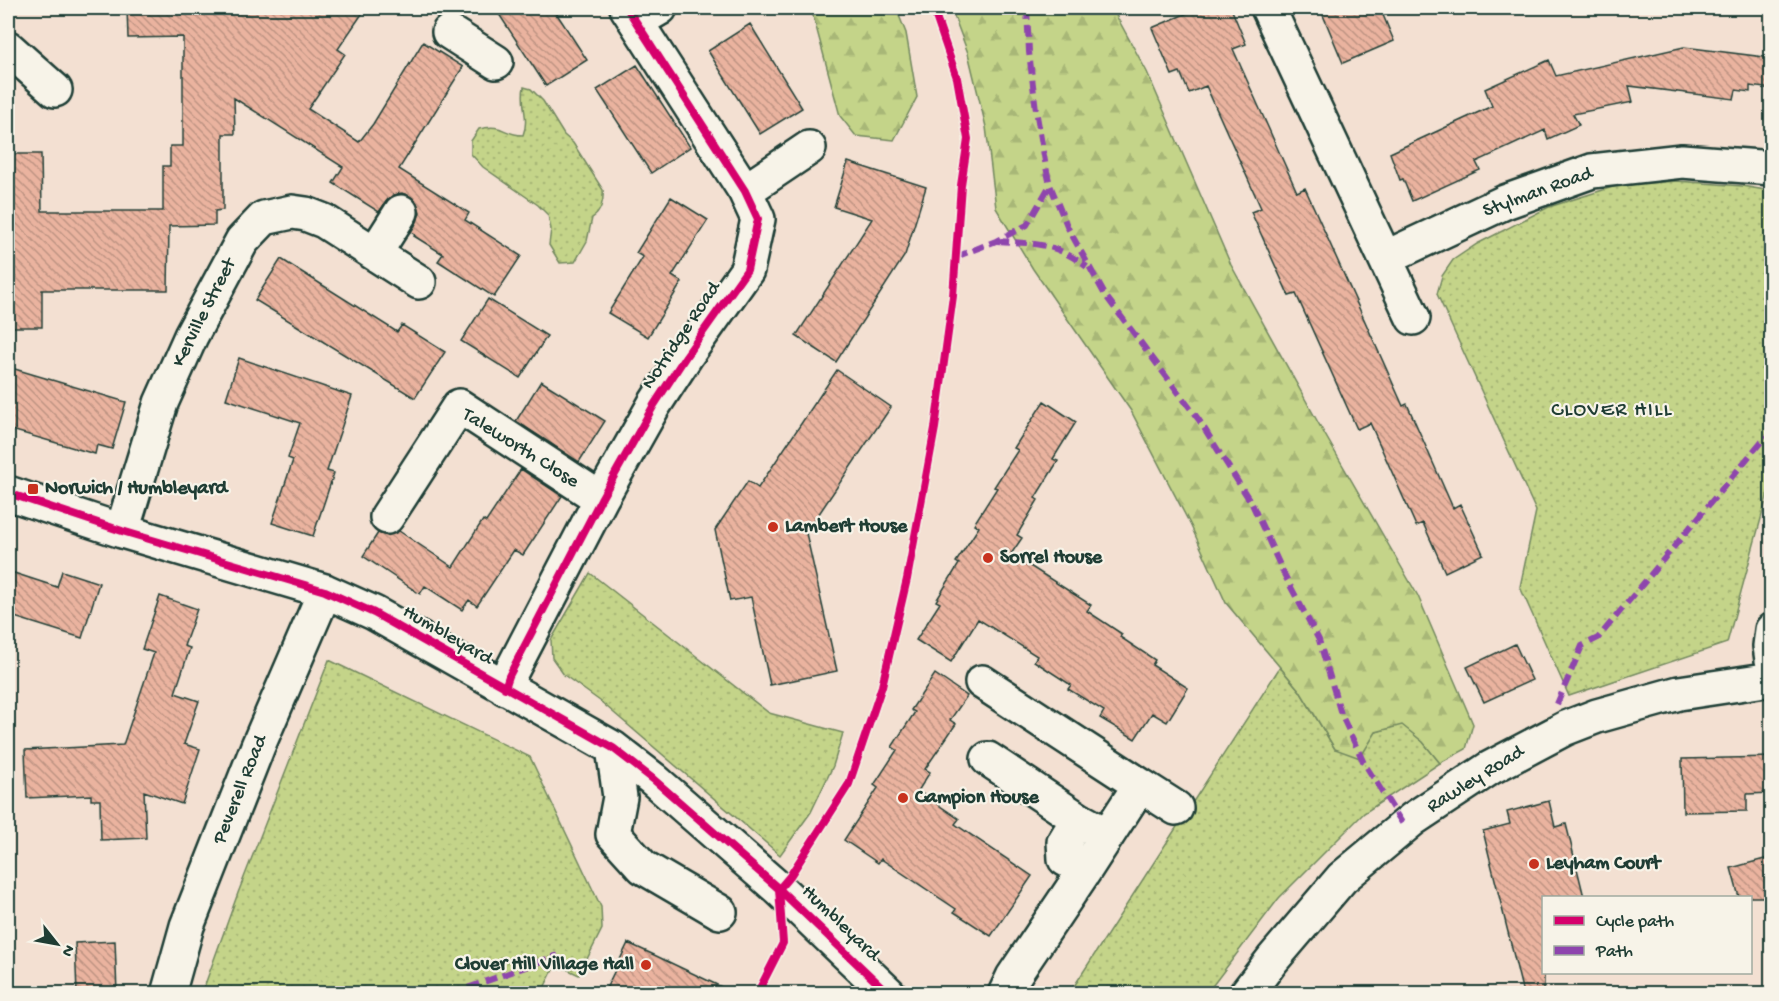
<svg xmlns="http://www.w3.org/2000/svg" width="1779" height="1001" font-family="'Gochi Hand',sans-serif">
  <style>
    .grass { fill: url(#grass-dots); stroke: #72885e; stroke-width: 1.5 }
    .forest { fill: url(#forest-firs); stroke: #72885e; stroke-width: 1.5 }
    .building { fill: url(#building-back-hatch); stroke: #1f3d34; stroke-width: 1.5 }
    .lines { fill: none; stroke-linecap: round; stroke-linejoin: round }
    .minor-casing { stroke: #1f3d34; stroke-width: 38 }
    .minor { stroke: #f7f3e8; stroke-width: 33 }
    .quiet { stroke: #8e44ad; stroke-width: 6; stroke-dasharray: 12 6; stroke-linecap: butt }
    .cycleway-casing { stroke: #f7f3e8; stroke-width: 11 }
    .cycleway { stroke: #d6006c; stroke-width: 8 }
    .poi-dot { fill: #c8321e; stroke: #f7f3e8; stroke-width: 2 }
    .labels { text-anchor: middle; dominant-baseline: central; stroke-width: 4.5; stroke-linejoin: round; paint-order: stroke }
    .street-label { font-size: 20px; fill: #1f3d34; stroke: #f7f3e8 }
    .poi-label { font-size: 20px; font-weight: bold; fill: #1f3d34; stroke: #f7f3e8; text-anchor: start }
    .neighbourhood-label { font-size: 21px; letter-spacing: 1.5px; fill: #1f3d34; stroke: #f7f3e8 }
  </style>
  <defs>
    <pattern id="grass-dots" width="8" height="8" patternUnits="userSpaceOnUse" patternTransform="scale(1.5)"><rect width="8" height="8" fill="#c4d489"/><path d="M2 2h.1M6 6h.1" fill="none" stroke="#a8b777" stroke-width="1.8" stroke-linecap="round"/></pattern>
    <pattern id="forest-firs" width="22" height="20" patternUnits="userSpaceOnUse" patternTransform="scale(1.5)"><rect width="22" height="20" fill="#c4d489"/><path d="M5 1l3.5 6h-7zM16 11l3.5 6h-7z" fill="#a8b777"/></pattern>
    <pattern id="building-back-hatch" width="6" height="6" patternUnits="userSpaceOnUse" patternTransform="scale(1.5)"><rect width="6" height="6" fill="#eab39f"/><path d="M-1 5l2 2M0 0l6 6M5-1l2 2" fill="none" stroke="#bd9382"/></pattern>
  </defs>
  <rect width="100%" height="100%" fill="#f3e0d2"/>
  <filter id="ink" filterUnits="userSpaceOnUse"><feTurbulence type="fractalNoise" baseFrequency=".0167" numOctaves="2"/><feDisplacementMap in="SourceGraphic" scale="12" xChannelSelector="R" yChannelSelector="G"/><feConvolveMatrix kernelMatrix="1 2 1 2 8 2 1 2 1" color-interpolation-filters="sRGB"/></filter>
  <g filter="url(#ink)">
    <!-- grass -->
    <path class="grass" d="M 524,87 L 531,89 L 543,101 L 564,135 L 573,143 L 603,190 C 604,200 601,213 592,218 L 587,241 L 575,262 L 560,263 L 549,245 L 551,229 L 548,215 L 538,205 L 483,167 L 471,154 L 471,141 L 479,129 C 504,123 503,135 523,135 C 530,118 520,105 524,87 Z
      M 1677,181 L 1742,186 L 1771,191 L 1771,482 L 1727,643 L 1569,696 L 1520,587 L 1536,511 L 1437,294 L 1442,276 L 1453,260 L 1477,244 L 1549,207 L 1619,185 Z
      M 590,573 L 769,713 L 843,733 L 833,766 L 811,812 L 780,855 L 600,701 L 564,675 L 552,658 L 551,640 Z
      M 329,660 L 530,757 L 601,907 L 602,929 L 579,975 L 556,964 L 541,994 L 202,993 L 238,893 Z
      M 1280,667 L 1300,691 L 1335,749 L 1376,732 L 1402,724 L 1423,742 L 1440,763 L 1364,813 L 1279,898 L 1207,993 L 1069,994 Z"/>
    <!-- forest -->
    <path class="forest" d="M 811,8 L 896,8 L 906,33 L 917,97 L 894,140 L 856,136 L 840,116 Z
      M 951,8 L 1112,8 L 1147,72 L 1231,265 L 1320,426 L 1418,596 L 1473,724 L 1466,749 L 1440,763 L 1423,742 L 1402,725 L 1376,732 L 1360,758 L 1335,749 L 1300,691 L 1226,603 L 1191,526 L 1131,411 L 1033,269 L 996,208 L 986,127 L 968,53 Z"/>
    <!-- building -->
    <path class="building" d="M 127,8 L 366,8 L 338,49 L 345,54 L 308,109 L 359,142 L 373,124 L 423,42 L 463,67 L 399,169 L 469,213 L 465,220 L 521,256 L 494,297 L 438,261 L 443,254 L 414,236 L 415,235 L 411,232 L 417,222 L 420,212 L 417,203 L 411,197 L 402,193 L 393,195 L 386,202 L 379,212 L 333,183 L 343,167 L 234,98 L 235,134 L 223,134 L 223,210 L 215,211 L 215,225 L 169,226 L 168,290 L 42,290 L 42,327 L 8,327 L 8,154 L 41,154 L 42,211 L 163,211 L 163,166 L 170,166 L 170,146 L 183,146 L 183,37 L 128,38 Z
      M 495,8 L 553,8 L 587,60 L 546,86 Z
      M 1199,8 L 1231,8 L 1246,44 L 1233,49 L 1297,192 L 1305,188 L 1403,406 L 1407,404 L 1453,508 L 1460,504 L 1483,554 L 1445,572 L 1423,523 L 1416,526 L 1370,423 L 1357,429 L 1296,294 L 1289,296 L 1251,212 L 1261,208 L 1206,86 L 1189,93 L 1180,72 L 1172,75 L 1152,28 Z
      M 1320,8 L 1380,8 L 1394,41 L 1343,63 Z
      M 750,24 L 802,108 L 760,134 L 708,51 Z
      M 1684,47 L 1772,58 L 1772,89 L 1750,86 L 1750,92 L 1736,90 L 1734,99 L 1629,86 L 1633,102 L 1573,114 L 1579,125 L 1548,139 L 1545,130 L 1476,162 L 1480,170 L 1412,201 L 1403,179 L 1400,180 L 1390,153 L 1492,106 L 1485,89 L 1549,60 L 1556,76 Z
      M 637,65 L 690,147 L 651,173 L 597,90 Z
      M 848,162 L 926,187 L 905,255 L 836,362 L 796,336 L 872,219 L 834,207 Z
      M 671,197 L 708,220 L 672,276 L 682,282 L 648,337 L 608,313 L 643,257 L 636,253 Z
      M 281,259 L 397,332 L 402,325 L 445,352 L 415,398 L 255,300 Z
      M 488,299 L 547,336 L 520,378 L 461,341 Z
      M 239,358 L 352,396 L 327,471 L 334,473 L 313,536 L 272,523 L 293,460 L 288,458 L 300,423 L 226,399 Z
      M 8,367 L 126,402 L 112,449 L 97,445 L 95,454 L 8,429 Z
      M 837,370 L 891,407 L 806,533 L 837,671 L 770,685 L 751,597 L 730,601 L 715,530 L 748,481 L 758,488 Z
      M 541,381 L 605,421 L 579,462 L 516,421 Z
      M 1044,401 L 1076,422 L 1053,459 L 1058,461 L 1035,498 L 1038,500 L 1017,535 L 1022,538 L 1011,554 L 1091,605 L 1087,611 L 1122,634 L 1120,637 L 1155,660 L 1152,665 L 1188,688 L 1167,722 L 1152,713 L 1135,739 L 1100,718 L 1104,711 L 1068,689 L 1071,685 L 1034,661 L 1037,656 L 978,619 L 951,662 L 916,640 L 940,603 L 936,601 L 959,564 L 956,562 L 979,527 L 974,524 L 997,488 L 994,487 L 1018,450 L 1014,448 Z
      M 521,469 L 562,496 L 523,555 L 514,550 L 477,606 L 469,600 L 462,610 L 425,586 L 420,594 L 363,556 L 378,533 L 387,536 L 399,531 L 453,567 L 483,520 L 486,522 Z
      M 8,571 L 57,587 L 62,571 L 99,583 L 82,638 L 8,615 Z
      M 160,596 L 197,609 L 184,646 L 190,648 L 175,693 L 199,701 L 184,744 L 200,749 L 182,804 L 144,791 L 146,838 L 101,840 L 100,800 L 91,800 L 91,795 L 27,798 L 25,750 L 123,745 L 154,653 L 142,649 Z
      M 1515,644 L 1532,680 L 1484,702 L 1467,667 Z
      M 935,674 L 967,696 L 950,720 L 956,724 L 925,769 L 930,772 L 918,791 L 959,819 L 955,824 L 1032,876 L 991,936 L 954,912 L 956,909 L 881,859 L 878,863 L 844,840 L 878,788 L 874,785 L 897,750 L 892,747 L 915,712 L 911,710 Z
      M 1772,757 L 1772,793 L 1747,794 L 1747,811 L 1683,812 L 1682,759 Z
      M 1549,801 L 1555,827 L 1566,824 L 1584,897 L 1544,897 L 1544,993 L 1523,993 L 1483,831 L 1510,824 L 1507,812 Z
      M 1772,857 L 1772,897 L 1739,897 L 1731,868 Z
      M 115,941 L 117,993 L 77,993 L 75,943 Z
      M 628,943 L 652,954 L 734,993 L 604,993 Z"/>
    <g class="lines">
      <!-- minor casing -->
      <g class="minor-casing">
        <path id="minor" d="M 1268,8 L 1385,258 L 1505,202 L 1592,171 L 1682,161 L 1772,168
          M 636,22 L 660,8
          M 449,32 L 496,62
          M 8,48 L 55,90
          M 745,191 L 809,148
          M 375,253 L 401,212
          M 1385,258 L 1413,318
          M 8,493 L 122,531 L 325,591 L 374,613 L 613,748 L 653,779 L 779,889 L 889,994
          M 387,517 L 459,406 L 601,499
          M 122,531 L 161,403 L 191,336 L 242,241 L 264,218 L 292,212 L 306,214 L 324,221 L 419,282
          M 1772,630 L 1770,646 L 1772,660
          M 982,682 L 1140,785 L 1085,870 L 1013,977 L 1005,994
          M 505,688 L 509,676 L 601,499 L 654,405 L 686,356 L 747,270 L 758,219 L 745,191 L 627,8
          M 613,748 L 620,797 L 613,834 L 643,867 L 720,912
          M 988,759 L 1078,819
          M 1140,785 L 1176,808
          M 1085,870 L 1065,859 L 1064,842 L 1078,819 L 1096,829
          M 168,994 L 187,926 L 258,746 L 325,591
          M 1246,994 L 1273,959 L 1342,878 L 1413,819 L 1490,768 L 1566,728 L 1597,716 L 1679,693 L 1772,679"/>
      </g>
      <!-- minor -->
      <use href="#minor" class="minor"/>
      <!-- quiet -->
      <path class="quiet" d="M 1027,8 L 1029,52 L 1036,110 L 1046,167 L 1050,185 L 1068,228 L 1105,295 L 1199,420 L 1252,504 L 1284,574 L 1319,640 L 1341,714 L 1364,763 L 1404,826
        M 997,241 C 1037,244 1054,242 1087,267
        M 956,257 L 996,241 L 1027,225 L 1050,185
        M 1557,704 L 1582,646 L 1598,638 L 1761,442 L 1772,434
        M 451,994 L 558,955"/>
      <!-- cycleway casing -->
      <g class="cycleway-casing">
        <path id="cycleway" d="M 8,493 L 122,531 L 325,591 L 374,613 L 613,748 L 653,779 L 779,889 L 889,994
          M 505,688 L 509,676 L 601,499 L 654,405 L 686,356 L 747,270 L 758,219 L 745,191 L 627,8
          M 757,994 L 783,943 L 779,889 L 790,876 L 849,784 L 882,686 L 907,579 L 935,428 L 953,296 L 961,185 L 968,139 L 957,78 L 933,8"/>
      </g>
      <!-- cycleway -->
      <use href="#cycleway" class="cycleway"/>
    </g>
  </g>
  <!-- markers -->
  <g class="poi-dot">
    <rect x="27" y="483" width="12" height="12" rx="3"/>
    <circle cx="773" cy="527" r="6"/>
    <circle cx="988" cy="558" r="6"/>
    <circle cx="903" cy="798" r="6"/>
    <circle cx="1534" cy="864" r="6"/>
    <circle cx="646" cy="965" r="6"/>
  </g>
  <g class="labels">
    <!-- street labels -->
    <g class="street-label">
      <text transform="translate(1538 193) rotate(-20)">Stylman Road</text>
      <text transform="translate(205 313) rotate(-63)">Kerville Street</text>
      <text transform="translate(682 336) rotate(-56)">Notridge Road</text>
      <text transform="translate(520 449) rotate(32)">Taleworth Close</text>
      <text transform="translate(447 636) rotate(30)">Humbleyard</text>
      <text transform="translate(1476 780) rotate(-32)">Rawley Road</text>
      <text transform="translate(241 790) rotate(-68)">Peverell Road</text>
      <text transform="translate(840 924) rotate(44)">Humbleyard</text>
    </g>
    <!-- poi labels -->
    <g class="poi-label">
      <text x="45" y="489">Norwich / Humbleyard</text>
      <text x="785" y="527">Lambert House</text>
      <text x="1000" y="558">Sorrel House</text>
      <text x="915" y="798">Campion House</text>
      <text x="1546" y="864">Leyham Court</text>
      <text x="634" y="965" text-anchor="end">Clover Hill Village Hall</text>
    </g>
    <!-- neighbourhood labels -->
    <g class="neighbourhood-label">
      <text x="1612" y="411">CLOVER HILL</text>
    </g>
  </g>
  <!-- margin -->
  <rect width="1779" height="1001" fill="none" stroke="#f7f3e8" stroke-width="30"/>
  <rect x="15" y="15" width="1749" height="971" fill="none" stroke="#1f3d34" stroke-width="2" filter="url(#ink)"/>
  <!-- legend -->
  <rect x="1542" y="896" width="210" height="78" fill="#f7f3e8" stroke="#a1aaa0" stroke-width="1.5"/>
  <rect x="1554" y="916" width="30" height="9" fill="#d6006c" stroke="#a1aaa0" stroke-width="1.5"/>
  <text x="1596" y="926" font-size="18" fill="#1f3d34">Cycle path</text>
  <rect x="1554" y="946" width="30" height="9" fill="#8e44ad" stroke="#a1aaa0" stroke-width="1.5"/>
  <text x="1596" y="956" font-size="18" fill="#1f3d34">Path</text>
  <!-- north arrow -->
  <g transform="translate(57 944) rotate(121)" stroke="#f7f3e8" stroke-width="4.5" paint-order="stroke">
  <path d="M0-4.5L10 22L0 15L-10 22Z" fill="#1f3d34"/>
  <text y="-9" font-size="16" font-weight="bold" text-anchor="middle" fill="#1f3d34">N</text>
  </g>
</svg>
